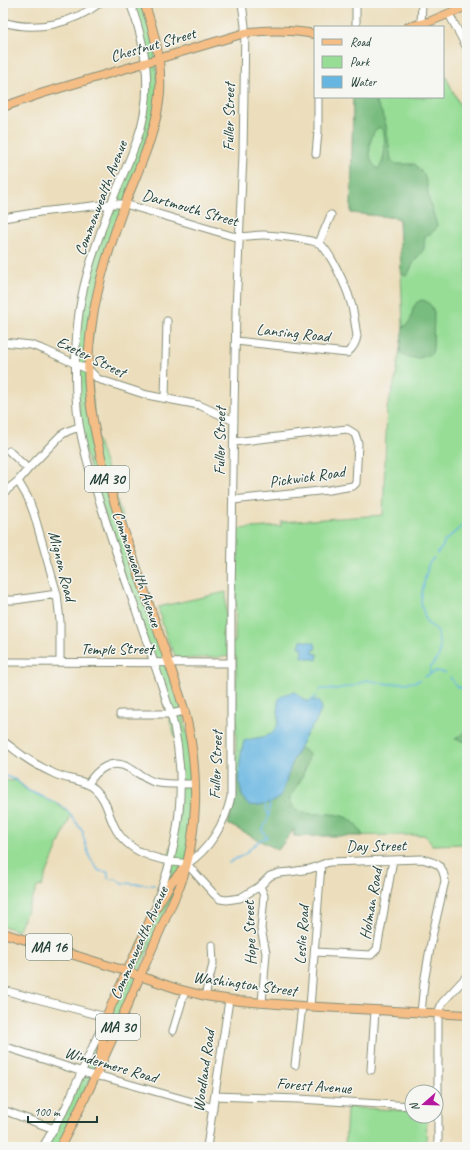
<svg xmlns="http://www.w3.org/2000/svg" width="470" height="1150" font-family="Caveat,sans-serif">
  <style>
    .green { fill: #97dd96; stroke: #5b8d65 }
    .forest { fill: #79bc7f; stroke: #4c7c5a; fill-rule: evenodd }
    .water { fill: #67b6e1; stroke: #437a8a }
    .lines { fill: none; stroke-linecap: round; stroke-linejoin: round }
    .stream { stroke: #67b6e1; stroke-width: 1.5 }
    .minor-casing { stroke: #868e78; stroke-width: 9 }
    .major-casing { stroke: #868e78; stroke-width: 10 }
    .minor { stroke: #fff; stroke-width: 7 }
    .major { stroke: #f5be86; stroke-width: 8 }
    .labels { text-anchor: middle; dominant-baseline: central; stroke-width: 3; stroke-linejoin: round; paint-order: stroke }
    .shield { fill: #f6f6f2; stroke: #60746d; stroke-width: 1 }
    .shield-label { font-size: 15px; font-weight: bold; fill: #1f3d34 }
    .street-label { font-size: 16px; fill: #1f3d34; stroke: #f6f6f2 }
  </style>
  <rect width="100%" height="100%" fill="#f6f6f2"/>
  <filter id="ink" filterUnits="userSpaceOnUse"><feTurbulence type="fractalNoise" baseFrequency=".025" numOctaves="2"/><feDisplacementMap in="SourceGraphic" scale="8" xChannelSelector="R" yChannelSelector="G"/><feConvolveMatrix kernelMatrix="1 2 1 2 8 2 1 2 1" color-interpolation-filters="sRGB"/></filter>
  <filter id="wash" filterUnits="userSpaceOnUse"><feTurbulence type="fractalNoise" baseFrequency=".012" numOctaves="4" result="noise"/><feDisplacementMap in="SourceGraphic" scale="16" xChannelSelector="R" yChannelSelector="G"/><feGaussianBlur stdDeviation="0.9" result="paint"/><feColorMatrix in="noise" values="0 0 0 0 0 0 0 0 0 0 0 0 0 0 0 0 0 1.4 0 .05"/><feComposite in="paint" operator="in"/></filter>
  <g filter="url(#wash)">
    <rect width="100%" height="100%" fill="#ecdebc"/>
    <!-- green -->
    <path class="green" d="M 130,3 L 144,3 L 153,30 L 159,101 L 111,246 L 89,352 L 95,432 L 180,696 L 194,770 L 187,864 L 60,1147 L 43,1147 L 54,1129 L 153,913 L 179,818 L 176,740 L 83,445 L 75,364 L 86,280 L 138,139 L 147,72 Z
      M 443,71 L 467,119 L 467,885 L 464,844 L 432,845 L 428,839 L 424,835 L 294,836 L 294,829 L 278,850 L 228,824 L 233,807 L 236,791 L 236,656 L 180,659 C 169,654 161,618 158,607 L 226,592 L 226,642 L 235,642 L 237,529 L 281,526 L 281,522 L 383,515 L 387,408 L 396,377 L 403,327 L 399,218 L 351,213 L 353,97 L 443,97 Z
      M 3,779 L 10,781 L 16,780 L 25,789 L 55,802 L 71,815 L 41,887 L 38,886 L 18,931 L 3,926 Z
      M 347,1107 L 412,1111 L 412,1116 L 427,1116 L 426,1147 L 345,1147 Z"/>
    <!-- forest -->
    <path class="forest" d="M 353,97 L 373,97 L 382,113 L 386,125 L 391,160 L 396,164 L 415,164 L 424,175 L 427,184 L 429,199 L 437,225 L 435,230 L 430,234 L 425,236 L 424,249 L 414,262 L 408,274 L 406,276 L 401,273 L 399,218 L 351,213 ZM 380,127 L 384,131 C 385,142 386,161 378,169 C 366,161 369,140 375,130 Z
      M 422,300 C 428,301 432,306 434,312 L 433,348 L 432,353 C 423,359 407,361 400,351 L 403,327 C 417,322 407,304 422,300 Z
      M 467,730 L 467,742 L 455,739 Z
      M 299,748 L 305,750 L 309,755 C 308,763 304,773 300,781 C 296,789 286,798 293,806 C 307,825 347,798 363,836 L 294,836 L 294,829 L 278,850 L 228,824 L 235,796 L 236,771 L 239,774 L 241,793 L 246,803 C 258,804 271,805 281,797 L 290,765 Z"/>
    <!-- water -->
    <path class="water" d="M 301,640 L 315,643 L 314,644 L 316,645 L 315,650 L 314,649 L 313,653 L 318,654 L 317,660 L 302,657 L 303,648 L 299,647 Z
      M 295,692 L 305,701 L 317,700 L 322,707 L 317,720 L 307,733 L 293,760 L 281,797 C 273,804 258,807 248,805 C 235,792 239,757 244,741 C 253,737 267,739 274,731 C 287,715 264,695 295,692 Z"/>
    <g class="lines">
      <!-- stream -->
      <path class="stream" d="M 465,391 L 467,396
        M 437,554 L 443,546 L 444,542 L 465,523 L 465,520 L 467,514
        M 430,673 L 430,668 L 439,656 L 440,647 L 438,634 L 437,630 L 427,623 L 421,604 L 422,592 L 428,566 L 430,562 L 434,558
        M 424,677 L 436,671 L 445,673
        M 450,677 L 456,686 L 467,690
        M 319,691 L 322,689 L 336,689 L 356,685 L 366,680 L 389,684 L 415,682 L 420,680
        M 310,701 L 316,696
        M 3,775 L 16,780 L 29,791 L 61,805 L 68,811 L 83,832 L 83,836 L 90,858 L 99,871 L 108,872 L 108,878 L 111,880 L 116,879 L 122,883 L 154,885
        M 265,803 L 266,810 L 269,816
        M 229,863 C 234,859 241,857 246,853 C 252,846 258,840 267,837 L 262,831 L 269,816 L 270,801"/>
    </g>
  </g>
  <g filter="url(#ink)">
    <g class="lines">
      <!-- minor casing -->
      <g class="minor-casing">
        <path id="minor" d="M 130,3 C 147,47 154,94 137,140 C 126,171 111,199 101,231 C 91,260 81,290 78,321 C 75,346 75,371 76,396 C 78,435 90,472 102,509 C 116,554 132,598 147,642 C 156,670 167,698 174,726 C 187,787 180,843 157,900
          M 449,14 L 467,48
          M 3,22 C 36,32 72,24 100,3
          M 421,24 L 422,3
          M 356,27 L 356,3
          M 316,154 L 318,132 L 318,97
          M 3,218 L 40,212 L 110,204 L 125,204 L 232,236 C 243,238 252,235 263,235 C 273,235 312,239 320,244 C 329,250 347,288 350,300 C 354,311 355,324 357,336 C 356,343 353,348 347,353 L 236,341
          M 319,243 L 331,215
          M 3,342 L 31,345 L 45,350 L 89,370 L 98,379 L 147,395 L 199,405 L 234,421
          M 165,398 L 167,321
          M 9,451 L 28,469
          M 18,481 L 28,498 L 34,514 L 57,594 L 60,621 L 60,662
          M 3,493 L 18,481 L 28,469 L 61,435 L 68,431 L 79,427
          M 233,500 L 329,490 L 353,486 L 356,483 L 358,443 L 355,434 L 347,429 L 234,442
          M 3,600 L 15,600 L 57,594
          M 3,662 L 231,663
          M 120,714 L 170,714 L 185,711
          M 3,741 C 10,746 16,751 23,756 C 33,763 44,769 55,774 C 67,780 84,779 95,789 C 105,798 107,809 112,821 C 124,853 156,860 187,864
          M 88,784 C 97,769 112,758 129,768 C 137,772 145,779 154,782 C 167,785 181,784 195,784
          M 187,864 C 210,849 225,823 231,797 L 231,597 L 234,411 L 236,310 L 243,155 L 245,26 L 242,3
          M 187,864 L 213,893 L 220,899 L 227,900 L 240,898 L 260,886 L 270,876 L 279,873 L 290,872 L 310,869 L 329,862 L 422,859 C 437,863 443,864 445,881 L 432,937 L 424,983 L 421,1013
          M 260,886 L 264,896 L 261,929 L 266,953 L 262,1003
          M 315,952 L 371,955 L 377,949 L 393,860
          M 3,990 L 106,1017
          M 205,996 L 213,964 L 212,945
          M 310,1007 L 321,865
          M 173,1031 L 185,991
          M 3,1046 L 95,1076 L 104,1077 L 207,1106 L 213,1109
          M 295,1065 L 302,1006
          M 371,1070 L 375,1011
          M 215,1096 L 299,1099 L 412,1106
          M 3,1110 L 54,1129
          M 43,1147 L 66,1107 L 97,1037 L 102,1028
          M 207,1147 L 229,1000
          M 438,1147 L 438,1013 L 442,1003 L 467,976"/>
      </g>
      <!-- major casing -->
      <g class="major-casing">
        <path id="major" d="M 408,27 L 431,21 L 467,6
          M 3,107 L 40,94 L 245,33 C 268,29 291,30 315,34
          M 3,933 L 116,968 L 178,989 L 205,996 L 240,1001 L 302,1006 L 467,1015
          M 100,1058 C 104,1044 102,1031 106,1017 L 142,939 L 153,913 L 171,883 L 184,868
          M 60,1147 C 105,1063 140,973 180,886 C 200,831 199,765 184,709 C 178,689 171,669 164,648 C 151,609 137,570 124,531 C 108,485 93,438 89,389 C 84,325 104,261 126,201 C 140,166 157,131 160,93 C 162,61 155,32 144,3"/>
      </g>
      <!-- minor -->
      <use href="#minor" class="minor"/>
      <!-- major -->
      <use href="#major" class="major"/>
    </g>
  </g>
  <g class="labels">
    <!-- shield labels -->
    <g class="shield">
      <rect x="85" y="466" width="44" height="26" rx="3"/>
      <rect x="26" y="934" width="46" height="26" rx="3"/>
      <rect x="96" y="1014" width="44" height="26" rx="3"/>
    </g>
    <g class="shield-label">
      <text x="107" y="479">MA 30</text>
      <text x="49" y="947">MA 16</text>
      <text x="118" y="1027">MA 30</text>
    </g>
    <!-- street labels -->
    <g class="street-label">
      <text transform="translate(153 45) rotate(-16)">Chestnut Street</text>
      <text transform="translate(229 117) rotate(-89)">Fuller Street</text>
      <text transform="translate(101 198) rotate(-69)">Commonwealth Avenue</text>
      <text transform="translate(190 208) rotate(16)">Dartmouth Street</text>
      <text transform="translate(293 333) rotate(6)">Lansing Road</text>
      <text transform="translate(91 357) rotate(26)">Exeter Street</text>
      <text transform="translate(220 441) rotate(-89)">Fuller Street</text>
      <text transform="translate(307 477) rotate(-8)">Pickwick Road</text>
      <text transform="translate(62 566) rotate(76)">Mignon Road</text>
      <text transform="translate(137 569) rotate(71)">Commonwealth Avenue</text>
      <text x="117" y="649">Temple Street</text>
      <text transform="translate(216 765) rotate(-88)">Fuller Street</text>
      <text transform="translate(376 846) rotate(-1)">Day Street</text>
      <text transform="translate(371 904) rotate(-80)">Holman Road</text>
      <text transform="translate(250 933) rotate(-92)">Hope Street</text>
      <text transform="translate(302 935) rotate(-86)">Leslie Road</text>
      <text transform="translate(139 943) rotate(-66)">Commonwealth Avenue</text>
      <text transform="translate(245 984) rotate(8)">Washington Street</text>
      <text transform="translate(111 1065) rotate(16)">Windermere Road</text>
      <text transform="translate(204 1071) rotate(-82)">Woodland Road</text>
      <text transform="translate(314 1086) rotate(4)">Forest Avenue</text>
    </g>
  </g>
  <!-- margin -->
  <rect width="470" height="1150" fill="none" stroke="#f6f6f2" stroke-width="16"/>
  <!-- legend -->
  <rect x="314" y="26" width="130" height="72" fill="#f6f6f2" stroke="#a0aca6"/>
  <rect x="322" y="39" width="20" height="6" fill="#f5be86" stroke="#a0aca6"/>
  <text x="350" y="46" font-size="12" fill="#1f3d34">Road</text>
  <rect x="322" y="56" width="20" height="12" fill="#97dd96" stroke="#a0aca6"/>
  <text x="350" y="66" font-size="12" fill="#1f3d34">Park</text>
  <rect x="322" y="76" width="20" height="12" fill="#67b6e1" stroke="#a0aca6"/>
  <text x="350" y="86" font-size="12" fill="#1f3d34">Water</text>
  <!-- north arrow -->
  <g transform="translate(424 1104) rotate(250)"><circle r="19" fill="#f6f6f2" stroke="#a0aca6"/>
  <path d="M0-3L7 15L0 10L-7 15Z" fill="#b5179e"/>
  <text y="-6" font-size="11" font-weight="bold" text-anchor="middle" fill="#1f3d34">N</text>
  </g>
  <!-- scale -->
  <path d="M28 1116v6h69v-6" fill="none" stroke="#1f3d34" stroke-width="2"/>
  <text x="34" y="1116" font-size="12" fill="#1f3d34" stroke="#f6f6f2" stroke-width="3" paint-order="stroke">100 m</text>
</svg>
